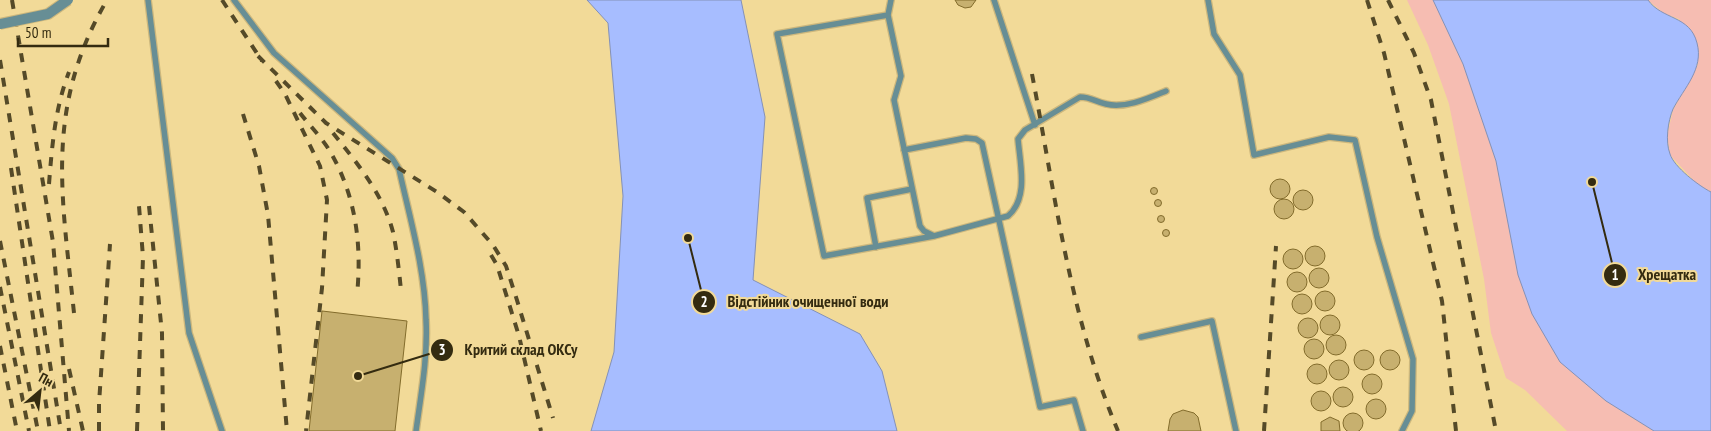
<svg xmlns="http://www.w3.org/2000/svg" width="1711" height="431" font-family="'PT Sans Narrow',sans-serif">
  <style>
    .green { fill: #f6bdb2 }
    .water { fill: #a7bdff; stroke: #8491b7 }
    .building { fill: #c7b06f; stroke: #836c2c }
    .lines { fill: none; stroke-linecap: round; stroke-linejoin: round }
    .service-casing { stroke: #ccb77d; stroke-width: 8 }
    .service { stroke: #678e95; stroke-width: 5.5 }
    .rail { stroke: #554a28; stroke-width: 4; stroke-dasharray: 9 9; stroke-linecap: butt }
    .minor-bridge-casing { stroke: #ccb77d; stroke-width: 12; stroke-linecap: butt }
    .minor-bridge { stroke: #678e95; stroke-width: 10 }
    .leader { fill: none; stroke: #342b10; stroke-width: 2 }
    .callout-dot { fill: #342b10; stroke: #f2da98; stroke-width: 2 }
    .mark-label { font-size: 15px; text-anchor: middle; font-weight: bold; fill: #fff }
    .callout-label { font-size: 16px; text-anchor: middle; font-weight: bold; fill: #342b10; stroke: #f2da98; stroke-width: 4; stroke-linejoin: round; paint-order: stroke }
  </style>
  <rect width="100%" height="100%" fill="#f2da98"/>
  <!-- green -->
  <path class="green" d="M 1407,0 L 1433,0 L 1463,64 L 1496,161 L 1518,275 L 1606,401 L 1654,431 L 1567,431 L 1525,390 L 1506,378 L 1491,333 L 1484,279 L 1449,104 L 1428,45 Z
    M 1648,0 L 1711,0 L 1711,192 L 1697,184 L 1670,155 L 1667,136 L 1673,110 L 1698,64 L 1679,19 L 1663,13 Z"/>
  <!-- water -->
  <path class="water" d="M 587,0 L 741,0 L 765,117 L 753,280 L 860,334 L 882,371 L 897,431 L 591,431 L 614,352 L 623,196 L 608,23 Z
    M 1433,0 L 1648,0 C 1662,20 1690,15 1697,43 C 1704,69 1684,88 1673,109 C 1668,121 1665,141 1670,154 C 1674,167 1699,186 1711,192 L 1711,431 L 1654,431 L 1606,401 L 1560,362 L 1532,314 L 1518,275 L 1496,161 L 1463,64 Z"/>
  <!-- building -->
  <path class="building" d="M 955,0 L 976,0 L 971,7 L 965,8 L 958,5 Z
    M1270 189a10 10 0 1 1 20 0a10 10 0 1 1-20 0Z
    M1150.5 191a3.5 3.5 0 1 1 7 0a3.5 3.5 0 1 1-7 0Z
    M1293 200a10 10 0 1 1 20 0a10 10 0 1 1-20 0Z
    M1274 209a10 10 0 1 1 20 0a10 10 0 1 1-20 0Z
    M1154.5 203a3.5 3.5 0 1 1 7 0a3.5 3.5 0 1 1-7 0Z
    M1157.5 219a3.5 3.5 0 1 1 7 0a3.5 3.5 0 1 1-7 0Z
    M1162.5 233a3.5 3.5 0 1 1 7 0a3.5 3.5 0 1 1-7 0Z
    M1305 256a10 10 0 1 1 20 0a10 10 0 1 1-20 0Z
    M1283 259a10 10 0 1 1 20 0a10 10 0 1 1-20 0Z
    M1309 278a10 10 0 1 1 20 0a10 10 0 1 1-20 0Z
    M1287 282a10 10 0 1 1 20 0a10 10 0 1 1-20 0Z
    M1315 301a10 10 0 1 1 20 0a10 10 0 1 1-20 0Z
    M1292 304a10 10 0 1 1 20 0a10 10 0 1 1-20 0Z
    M 322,311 L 407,321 L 395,431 L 309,431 Z
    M1320 325a10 10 0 1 1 20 0a10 10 0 1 1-20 0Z
    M1298 328a10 10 0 1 1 20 0a10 10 0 1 1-20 0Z
    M1326 345a10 10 0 1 1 20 0a10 10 0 1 1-20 0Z
    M1304 349a10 10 0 1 1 20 0a10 10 0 1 1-20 0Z
    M1380 360a10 10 0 1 1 20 0a10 10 0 1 1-20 0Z
    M1354 360a10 10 0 1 1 20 0a10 10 0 1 1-20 0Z
    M1329 370a10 10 0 1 1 20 0a10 10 0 1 1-20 0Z
    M1307 374a10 10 0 1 1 20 0a10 10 0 1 1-20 0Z
    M1362 384a10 10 0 1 1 20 0a10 10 0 1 1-20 0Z
    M1333 397a10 10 0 1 1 20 0a10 10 0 1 1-20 0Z
    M1311 401a10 10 0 1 1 20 0a10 10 0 1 1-20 0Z
    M1366 409a10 10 0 1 1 20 0a10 10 0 1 1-20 0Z
    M 1183,410 L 1194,413 L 1198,417 L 1201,431 L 1168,431 L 1170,419 L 1173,414 Z
    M1343 423a10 10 0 1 1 20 0a10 10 0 1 1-20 0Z
    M 1330,417 L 1339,421 L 1340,431 L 1321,431 L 1321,422 Z"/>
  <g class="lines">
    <!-- service casing -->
    <g class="service-casing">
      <path id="service" d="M 148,0 L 189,333 L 222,431
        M 234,0 L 274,53 L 392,158 L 399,169 C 410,219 425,269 426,320 C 428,357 421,394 416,431
        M 891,0 L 888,15 L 901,76 L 894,100 L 920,226 L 924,231 L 934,236 L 1008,216 C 1029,198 1020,164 1018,139 L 1025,130 L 1080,97 C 1091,97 1096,102 1106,104 C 1125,109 1149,98 1166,91
        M 994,0 L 1035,125
        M 1208,0 L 1214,34 L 1240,75 L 1254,155 L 1329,137 L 1355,140 L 1377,237 L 1413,359 L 1412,411 L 1402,431
        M 888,15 L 777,34 L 824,256 L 934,236
        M 904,150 L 966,138 L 976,139 L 982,143 L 1040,407 L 1074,400 L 1083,431
        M 876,247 L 867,198 L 912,189
        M 1141,337 L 1212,321 L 1236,431"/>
    </g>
    <!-- service -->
    <use href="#service" class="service"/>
    <!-- rail -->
    <path class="rail" d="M 12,0 L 53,242 L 69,431
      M 222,0 L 262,61
      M 1367,0 L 1384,53 L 1442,301 L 1456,431
      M 1388,0 L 1414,53 L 1431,100 L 1496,431
      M 258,56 L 326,123 L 437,192 L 464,212 L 493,245 L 506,266 L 516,297 L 553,418
      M 0,60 L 61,431
      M 1032,74 C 1055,194 1070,318 1118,431
      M 276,81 L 285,94 L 320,166 L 327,200 L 322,288 L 306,431
      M 300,113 C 310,126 323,139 331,153 C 356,197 362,245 357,295
      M 243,114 L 259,166 L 268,215 L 287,431
      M 333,133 C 357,163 383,194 393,232 C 397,251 399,271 401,290
      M 11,168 L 50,431
      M 49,184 C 52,146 55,108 69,72
      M 149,206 L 162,333 L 163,431
      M 0,241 L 38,431
      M 491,255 L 497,265 L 519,336 L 541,431
      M 0,287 L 29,431
      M 74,313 C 62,196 44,108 107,0
      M 0,346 L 17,431
      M 69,369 L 83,431
      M 99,431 L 99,403 L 110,244
      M 137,431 L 143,257 L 139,206
      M 1264,431 L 1276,246"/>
    <!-- minor-bridge casing -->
    <g class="minor-bridge-casing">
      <path id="minor-bridge" d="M 0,24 L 48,14 L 68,0"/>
    </g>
    <!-- minor-bridge -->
    <use href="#minor-bridge" class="minor-bridge"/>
  </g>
  <!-- callouts -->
  <path class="leader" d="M1592 182L1615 275M688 238L704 302M358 376L442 350"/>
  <g class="callout-dot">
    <circle cx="1592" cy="182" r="5"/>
    <circle cx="688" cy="238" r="5"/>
    <circle cx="358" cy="376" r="5"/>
    <circle cx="1615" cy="275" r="12"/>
    <circle cx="704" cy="302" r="12"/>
    <circle cx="442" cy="350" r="12"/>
  </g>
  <g class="mark-label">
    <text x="1615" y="280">1</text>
    <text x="704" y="307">2</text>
    <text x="442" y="355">3</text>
  </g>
  <g class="callout-label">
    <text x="1667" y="280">Хрещатка</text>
    <text x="808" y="307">Відстійник очищенної води</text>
    <text x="521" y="355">Критий склад ОКСу</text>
  </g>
  <!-- north arrow -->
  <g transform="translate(40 391) rotate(28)" stroke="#f2da98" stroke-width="4" paint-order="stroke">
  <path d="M0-4L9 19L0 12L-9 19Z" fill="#342b10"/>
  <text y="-8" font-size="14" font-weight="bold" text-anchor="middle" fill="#342b10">Пн</text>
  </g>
  <!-- scale -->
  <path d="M18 38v8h90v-8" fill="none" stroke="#342b10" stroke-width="2.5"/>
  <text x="25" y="38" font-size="15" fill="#342b10" stroke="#f2da98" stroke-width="4" paint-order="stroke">50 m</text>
</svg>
